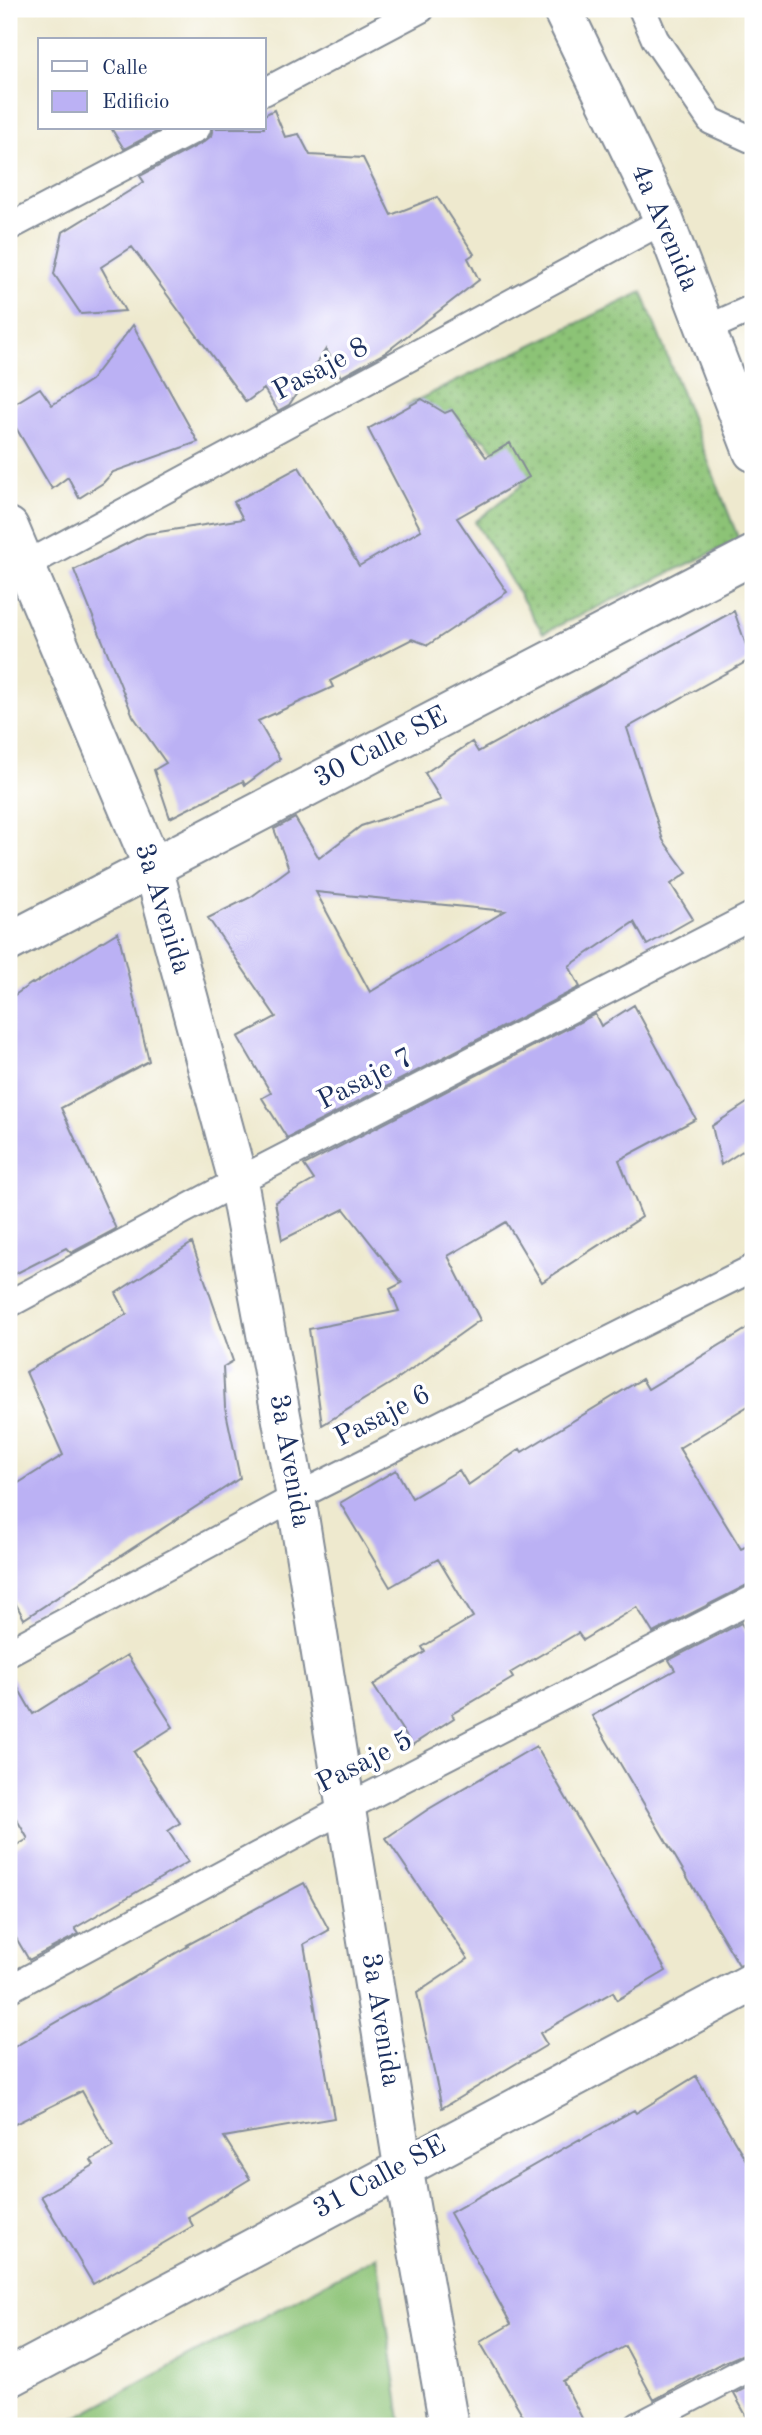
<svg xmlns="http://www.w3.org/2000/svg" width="762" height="2435" font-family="'Old Standard TT',serif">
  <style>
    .grass { fill: url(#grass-dots); stroke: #54796a; stroke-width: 2 }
    .pitch { fill: #8cc376; stroke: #54796a; stroke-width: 2 }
    .building { fill: #bbb1f4; fill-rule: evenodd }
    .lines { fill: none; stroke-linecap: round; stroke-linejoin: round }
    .lane-casing { stroke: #848c96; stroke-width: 30 }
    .street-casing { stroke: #848c96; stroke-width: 42 }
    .secondary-casing { stroke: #848c96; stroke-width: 42 }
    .lane { stroke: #fff; stroke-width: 26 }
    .street { stroke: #fff; stroke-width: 38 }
    .secondary { stroke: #fff; stroke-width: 38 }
    .labels { text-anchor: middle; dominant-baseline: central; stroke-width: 7; stroke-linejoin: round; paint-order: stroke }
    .street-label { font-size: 28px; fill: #1b2f5e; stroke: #fff }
  </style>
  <defs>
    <pattern id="grass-dots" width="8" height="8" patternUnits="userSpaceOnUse" patternTransform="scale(1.75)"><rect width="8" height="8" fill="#8cc376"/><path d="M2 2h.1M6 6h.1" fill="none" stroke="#729f64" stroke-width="1.8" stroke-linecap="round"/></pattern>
  </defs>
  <rect width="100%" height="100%" fill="#fff"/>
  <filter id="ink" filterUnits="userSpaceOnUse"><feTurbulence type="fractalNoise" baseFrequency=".0143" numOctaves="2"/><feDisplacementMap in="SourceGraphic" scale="14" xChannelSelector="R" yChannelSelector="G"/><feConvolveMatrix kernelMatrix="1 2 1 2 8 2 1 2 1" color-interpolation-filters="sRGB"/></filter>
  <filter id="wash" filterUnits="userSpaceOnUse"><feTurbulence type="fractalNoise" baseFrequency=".00686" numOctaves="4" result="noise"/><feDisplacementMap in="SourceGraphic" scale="28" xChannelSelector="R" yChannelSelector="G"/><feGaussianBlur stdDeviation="1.57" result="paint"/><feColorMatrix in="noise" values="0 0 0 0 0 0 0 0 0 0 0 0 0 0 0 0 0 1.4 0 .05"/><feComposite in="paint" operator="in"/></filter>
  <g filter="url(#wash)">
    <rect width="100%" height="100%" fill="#eee9ce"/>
    <!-- grass -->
    <path class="grass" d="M 642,292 L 739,540 L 543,633 L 475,522 L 522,485 L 486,440 L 407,405 Z"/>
    <!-- pitch -->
    <path class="pitch" d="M 377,2256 L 402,2426 L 60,2426 Z"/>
    <g id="blocks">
      <!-- building -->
      <path class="building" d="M 274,110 L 285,137 L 299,134 L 310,155 L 363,158 L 391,215 L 437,197 L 474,254 L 468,258 L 479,280 L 385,353 L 341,377 L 326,349 L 289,405 L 278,411 L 264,389 L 246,402 L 132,247 L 101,267 L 125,311 L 81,314 L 54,274 L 63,232 L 144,182 L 140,176 L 204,142 L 211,136 L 213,128 L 264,128 L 264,115 Z
        M 111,128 L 164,128 L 124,149 Z
        M 133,325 L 198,442 L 113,472 L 103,483 L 79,498 L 68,477 L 52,489 L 9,416 L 9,407 L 40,388 L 52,405 L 91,380 Z
        M 422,399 L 445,413 L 452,410 L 486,457 L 510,443 L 529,477 L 457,518 L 507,592 L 428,645 L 412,639 L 330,681 L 333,687 L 258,721 L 280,759 L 245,785 L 243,781 L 170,818 L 154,770 L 166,763 L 133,716 L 74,570 L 146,534 L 243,519 L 234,502 L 299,467 L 359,566 L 421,530 L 368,429 Z
        M 734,611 L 751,659 L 627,728 L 663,840 L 687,873 L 671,884 L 693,919 L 647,945 L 634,922 L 569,966 L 580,987 L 287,1138 L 262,1098 L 271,1093 L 238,1037 L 276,1017 L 208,918 L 251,897 L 289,869 L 274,829 L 295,818 L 319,858 L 361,826 L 441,800 L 425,773 L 472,742 L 478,752 ZM 316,892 L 505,911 L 370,992 Z
        M 118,932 L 149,1061 L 61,1108 L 116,1229 L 71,1253 L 66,1248 L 9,1277 L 9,999 L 32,983 L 33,984 Z
        M 634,1005 L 696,1119 L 619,1160 L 642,1217 L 542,1282 L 506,1222 L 448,1256 L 480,1320 L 393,1382 L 322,1425 L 309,1329 L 399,1311 L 390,1289 L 402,1283 L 344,1209 L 282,1240 L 275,1202 L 314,1180 L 304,1165 L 595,1014 L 601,1026 Z
        M 753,1099 L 753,1144 L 721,1165 L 712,1126 Z
        M 192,1243 L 233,1361 L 223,1367 L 225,1407 L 240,1478 L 24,1619 L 9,1591 L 9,1489 L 63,1455 L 26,1372 L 127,1314 L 116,1293 Z
        M 753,1325 L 753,1403 L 679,1448 L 741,1549 L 753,1543 L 753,1582 L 653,1633 L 637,1607 L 583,1640 L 578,1633 L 510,1673 L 513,1678 L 452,1714 L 454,1718 L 412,1745 L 373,1685 L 425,1652 L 422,1647 L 473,1617 L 438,1559 L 390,1587 L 340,1503 L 396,1470 L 412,1498 L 459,1470 L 468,1485 L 520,1449 L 522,1452 L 642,1379 L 648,1389 Z
        M 741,1623 L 753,1643 L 753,1960 L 739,1965 L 592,1716 L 675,1670 L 669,1660 Z
        M 127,1655 L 173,1727 L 134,1752 L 180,1823 L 168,1831 L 188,1862 L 75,1928 L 79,1934 L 29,1960 L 9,1926 L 9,1850 L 28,1839 L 9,1806 L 9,1672 L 33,1714 Z
        M 536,1746 L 666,1971 L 617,2000 L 613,1992 L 540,2033 L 547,2045 L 442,2108 L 417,1993 L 468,1959 L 386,1838 L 427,1810 Z
        M 304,1883 L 329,1930 L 304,1944 L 334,2118 L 224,2137 L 250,2179 L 188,2217 L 193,2226 L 93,2284 L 41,2196 L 94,2165 L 91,2160 L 113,2147 L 82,2091 L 9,2127 L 9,2050 L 188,1946 L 187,1945 Z
        M 696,2076 L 753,2172 L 753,2350 L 718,2365 L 654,2400 L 625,2346 L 563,2381 L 586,2426 L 529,2426 L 480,2342 L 511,2324 L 450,2213 L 580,2139 L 581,2140 L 634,2110 L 636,2113 Z
        M 753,2384 L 753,2426 L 752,2426 L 734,2394 Z"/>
    </g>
  </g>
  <g filter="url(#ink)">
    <use href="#blocks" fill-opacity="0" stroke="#848c96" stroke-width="2"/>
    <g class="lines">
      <!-- lane casing -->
      <g class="lane-casing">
        <path id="lane" d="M 642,9 L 655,39 L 711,121 L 753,140
          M 264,92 L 421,9
          M 9,227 L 197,128
          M 706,329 L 753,308
          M 13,572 L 664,220
          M 9,1304 L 238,1181 L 753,915
          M 9,1652 L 296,1497 L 753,1268
          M 9,1989 L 346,1808 L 753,1599
          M 638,2426 L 753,2366"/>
      </g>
      <!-- street casing -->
      <g class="street-casing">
        <path id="street" d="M 9,527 L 153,867 L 238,1181 L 296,1497 L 403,2166 L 449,2426
          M 9,942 L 753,555
          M 9,2378 L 753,1982"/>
      </g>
      <!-- secondary casing -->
      <g class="secondary-casing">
        <path id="secondary" d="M 562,9 L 664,220 L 753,452"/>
      </g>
      <!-- lane -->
      <use href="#lane" class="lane"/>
      <!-- street -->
      <use href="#street" class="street"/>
      <!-- secondary -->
      <use href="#secondary" class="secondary"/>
    </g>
  </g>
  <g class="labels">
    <!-- street labels -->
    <g class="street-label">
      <text transform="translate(664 228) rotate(67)">4a Avenida</text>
      <text transform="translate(321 370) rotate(-28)">Pasaje 8</text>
      <text transform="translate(381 748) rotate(-27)">30 Calle SE</text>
      <text transform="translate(162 909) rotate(73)">3a Avenida</text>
      <text transform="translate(366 1080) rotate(-27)">Pasaje 7</text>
      <text transform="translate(383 1417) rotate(-27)">Pasaje 6</text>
      <text transform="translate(289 1461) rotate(80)">3a Avenida</text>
      <text transform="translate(365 1763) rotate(-27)">Pasaje 5</text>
      <text transform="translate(380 2020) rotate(81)">3a Avenida</text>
      <text transform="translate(380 2178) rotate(-28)">31 Calle SE</text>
    </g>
  </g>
  <!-- margin -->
  <rect width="762" height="2435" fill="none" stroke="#fff" stroke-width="35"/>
  <!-- legend -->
  <rect x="38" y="38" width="228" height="91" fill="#ffffff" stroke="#a4acbf" stroke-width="2"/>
  <rect x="52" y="61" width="35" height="10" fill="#ffffff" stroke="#a4acbf" stroke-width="2"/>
  <text x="102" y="74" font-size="21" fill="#1b2f5e">Calle</text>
  <rect x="52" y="91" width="35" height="21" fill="#bbb1f4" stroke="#a4acbf" stroke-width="2"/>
  <text x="102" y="108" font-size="21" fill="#1b2f5e">Edificio</text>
</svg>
